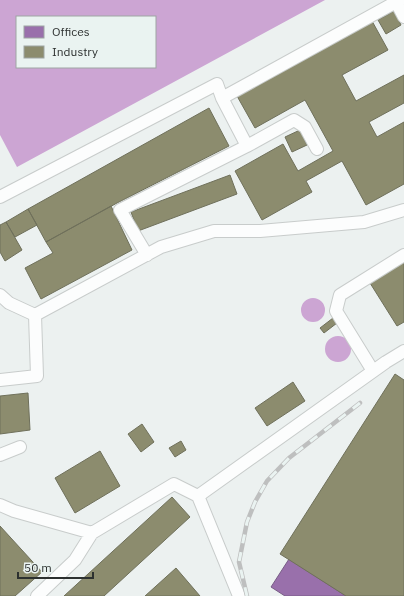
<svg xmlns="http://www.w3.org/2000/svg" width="404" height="596" font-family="'IBM Plex Sans',sans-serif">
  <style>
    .water { fill: #cca5d3; fill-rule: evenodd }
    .offices { fill: #9970ab; stroke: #785d86 }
    .industry { fill: #8c8c6e; stroke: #6f705b }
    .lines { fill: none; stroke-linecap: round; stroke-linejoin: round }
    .minor-casing { stroke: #c8cccb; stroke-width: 14 }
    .minor { stroke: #fcfdfd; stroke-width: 12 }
    .rail-casing { stroke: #bebfbf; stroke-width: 4.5 }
    .rail { stroke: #eaf3f1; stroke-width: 3; stroke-dasharray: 9; stroke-linecap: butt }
  </style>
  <rect width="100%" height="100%" fill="#ecf1f0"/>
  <!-- water -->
  <path class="water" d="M 0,0 L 325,0 L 17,167 L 0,135 ZM 17,17 L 155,17 L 155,67 L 17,67 Z
    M301 310a12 12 0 1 1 24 0a12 12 0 1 1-24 0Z
    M325 349a13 13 0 1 1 26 0a13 13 0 1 1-26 0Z"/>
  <!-- offices -->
  <path class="offices" d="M 289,559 L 346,596 L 285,596 L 271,587 Z"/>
  <!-- industry -->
  <path class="industry" d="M 394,11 L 401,25 L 386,34 L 378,20 Z
    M 372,21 L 388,50 L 342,75 L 356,101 L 404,75 L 404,103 L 369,122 L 377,137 L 404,122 L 404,184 L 366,205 L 342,161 L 306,181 L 312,192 L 262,220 L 235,171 L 283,144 L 298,171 L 333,151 L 305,100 L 255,128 L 237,96 Z
    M 209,108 L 229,146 L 117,203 L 46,242 L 28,209 Z
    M 300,130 L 307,145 L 292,152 L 285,137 Z
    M 230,175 L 237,194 L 138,231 L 131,212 Z
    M 111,206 L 132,250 L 41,299 L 25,268 L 53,253 L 46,242 Z
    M 28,209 L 37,225 L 15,237 L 6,222 Z
    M 6,222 L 22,250 L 5,261 L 0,252 L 0,225 Z
    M 404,262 L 404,322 L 397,326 L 370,283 Z
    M 333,318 L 337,323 L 324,333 L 320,328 Z
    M 395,374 L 404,380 L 404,596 L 346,596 L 280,554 Z
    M 293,382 L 305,401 L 267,426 L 255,408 Z
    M 28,393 L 30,430 L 0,434 L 0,396 Z
    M 142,424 L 154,442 L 141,452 L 128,434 Z
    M 181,441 L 186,450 L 175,457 L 169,448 Z
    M 100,451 L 120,486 L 75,513 L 55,478 Z
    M 172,497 L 190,517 L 104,596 L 64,596 Z
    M 0,526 L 42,572 L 15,596 L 0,596 Z
    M 176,568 L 200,596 L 145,596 Z"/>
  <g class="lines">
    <!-- minor casing -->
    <g class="minor-casing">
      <path id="minor" d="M 400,0 L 396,2 L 404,17
        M 222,98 L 396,2 L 395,0
        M 247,146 L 294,120 L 305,127 L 317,149
        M 0,197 L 217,84 L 222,98 L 247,146 L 120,210 L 147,255
        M 0,295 L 9,303 L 35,315 L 161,247 L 214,231 L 260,231 L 364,222 L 404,210
        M 373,371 L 336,311 L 340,295 L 404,255
        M 0,380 L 37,376 L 35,315
        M 0,455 L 20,447
        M 0,505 L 14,511 L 92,533 L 75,560 L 37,596
        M 92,533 L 174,484 L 198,496
        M 239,596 L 198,496 L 386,362 L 404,351"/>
    </g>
    <!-- minor -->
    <use href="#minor" class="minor"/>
    <!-- rail casing -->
    <g class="rail-casing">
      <path id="rail" d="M 247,596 L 239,562 L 247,522 L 255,502 L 267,481 L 289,458 L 360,403"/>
    </g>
    <!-- rail -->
    <use href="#rail" class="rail"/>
  </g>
  <!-- legend -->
  <rect x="16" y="16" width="140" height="52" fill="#eaf3f1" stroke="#9ea5a3"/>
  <rect x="24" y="26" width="20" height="12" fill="#9970ab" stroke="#9ea5a3"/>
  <text x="52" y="36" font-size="12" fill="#2c302f">Offices</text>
  <rect x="24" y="46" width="20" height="12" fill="#8c8c6e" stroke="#9ea5a3"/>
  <text x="52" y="56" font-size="12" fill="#2c302f">Industry</text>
  <!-- scale -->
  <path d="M18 572v6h75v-6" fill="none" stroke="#2c302f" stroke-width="2"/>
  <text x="24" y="572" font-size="12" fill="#2c302f" stroke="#eaf3f1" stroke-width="3" paint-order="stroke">50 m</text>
</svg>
